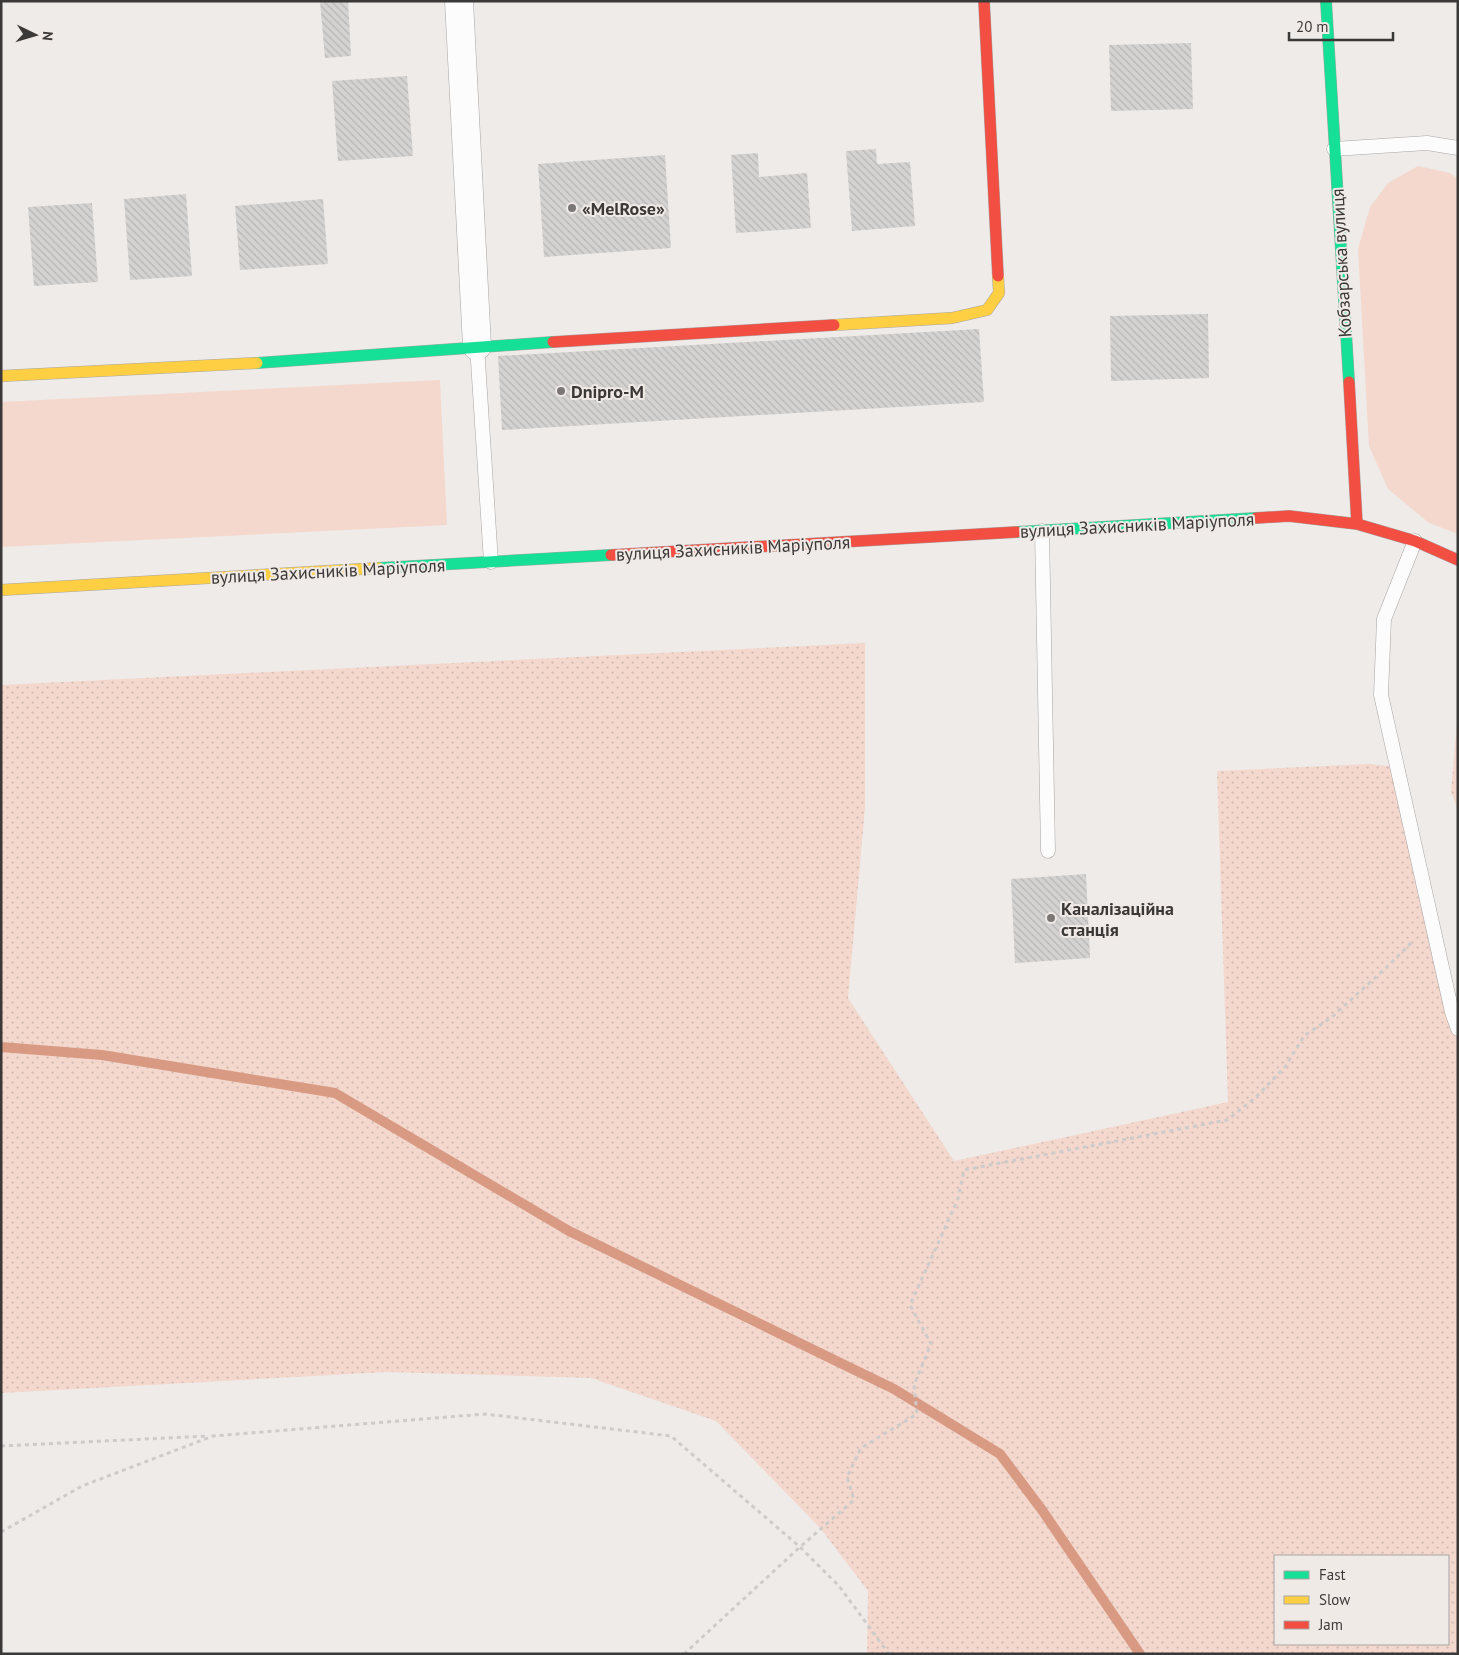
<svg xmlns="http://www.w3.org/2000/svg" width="1459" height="1655" font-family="'PT Sans',sans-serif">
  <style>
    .grass { fill: #f4d8ce }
    .garden { fill: url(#garden-dots); fill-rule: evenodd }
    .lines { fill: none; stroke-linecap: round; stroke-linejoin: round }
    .stream { stroke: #d89a83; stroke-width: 10 }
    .building { fill: url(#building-back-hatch) }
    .lane-casing { stroke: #a8a5a4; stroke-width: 15 }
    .street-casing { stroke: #a8a5a4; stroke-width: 29 }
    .fast-casing { stroke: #a8a5a4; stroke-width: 12 }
    .slow-casing { stroke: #a8a5a4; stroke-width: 12 }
    .jam-casing { stroke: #a8a5a4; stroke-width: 12 }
    .path { stroke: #cecccb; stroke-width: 3; stroke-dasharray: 4 4; stroke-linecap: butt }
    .lane { stroke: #fcfcfc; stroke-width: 14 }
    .street { stroke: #fcfcfc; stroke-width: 28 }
    .fast { stroke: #16e098; stroke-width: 11 }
    .slow { stroke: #ffcf43; stroke-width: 11 }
    .jam { stroke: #f24e42; stroke-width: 11 }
    .poi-dot { fill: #7a7776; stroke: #f0eae7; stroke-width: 2 }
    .labels { text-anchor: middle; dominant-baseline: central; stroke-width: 4; stroke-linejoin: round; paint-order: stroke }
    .poi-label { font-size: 18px; font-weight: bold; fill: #3b3938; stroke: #f0eae7; text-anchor: start }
    .street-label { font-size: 18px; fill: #3b3938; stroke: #f0eae7 }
  </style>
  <defs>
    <pattern id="garden-dots" width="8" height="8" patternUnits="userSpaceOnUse" patternTransform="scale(1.25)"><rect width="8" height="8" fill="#f4d8ce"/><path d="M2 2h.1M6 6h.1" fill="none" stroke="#d2bab2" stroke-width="1.8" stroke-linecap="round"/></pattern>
    <pattern id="building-back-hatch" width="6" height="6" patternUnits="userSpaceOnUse" patternTransform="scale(1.25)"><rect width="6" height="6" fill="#d5d3d1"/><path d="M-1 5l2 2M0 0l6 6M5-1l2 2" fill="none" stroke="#b8b6b4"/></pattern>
  </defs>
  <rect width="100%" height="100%" fill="#eeebe9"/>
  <!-- grass -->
  <path class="grass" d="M 1418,166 L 1450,173 L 1458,179 L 1458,534 L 1429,523 L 1388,489 L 1369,446 L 1358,249 L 1370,207 L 1388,183 Z
    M 440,380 L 447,525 L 1,547 L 1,402 Z"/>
  <!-- garden -->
  <path class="garden" d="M 865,643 L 865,808 L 848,998 L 954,1161 L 1228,1102 L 1217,771 L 1369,764 L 1397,767 L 1458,1029 L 1458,1654 L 867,1654 L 868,1591 L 821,1529 L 716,1421 L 591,1378 L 387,1372 L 1,1393 L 1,685 ZM 1275,1556 L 1448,1556 L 1448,1644 L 1275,1644 Z
    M 1458,710 L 1458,811 L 1451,792 Z"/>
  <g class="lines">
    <!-- stream -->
    <path class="stream" d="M 1,1047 L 102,1055 L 335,1093 L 569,1231 L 894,1389 L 1000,1454 L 1042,1510 L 1140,1654"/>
  </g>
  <!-- building -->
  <path class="building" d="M 320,1 L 348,1 L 351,56 L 325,58 Z
    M 1191,43 L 1193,109 L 1111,111 L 1109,45 Z
    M 407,76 L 413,156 L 338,161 L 332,81 Z
    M 876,149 L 877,164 L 910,162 L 915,226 L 852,231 L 846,151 Z
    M 758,153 L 759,177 L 807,173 L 811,228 L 736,233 L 731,155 Z
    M 665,155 L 671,248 L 544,257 L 538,164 Z
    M 186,194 L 192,276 L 130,280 L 124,199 Z
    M 323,199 L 328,264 L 240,270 L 235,206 Z
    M 92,203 L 98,282 L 34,286 L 28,207 Z
    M 1208,314 L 1209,378 L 1111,381 L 1110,316 Z
    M 979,329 L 984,402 L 502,430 L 498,356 Z
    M 1086,874 L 1090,958 L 1015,963 L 1011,879 Z"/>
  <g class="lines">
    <!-- lane casing -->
    <g class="lane-casing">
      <path id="lane" d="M 1334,149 L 1427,143 L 1458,148
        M 477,346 L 491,562
        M 1042,531 L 1048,851
        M 1415,541 L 1384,619 L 1381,695 L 1452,1012 L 1458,1029"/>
    </g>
    <!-- street casing -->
    <g class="street-casing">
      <path id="street" d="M 459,1 L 477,346"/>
    </g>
    <!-- fast casing -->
    <g class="fast-casing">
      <path id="fast" d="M 1326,1 L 1349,382
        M 257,363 L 553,342
        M 1017,532 L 1256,518
        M 379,568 L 611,555"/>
    </g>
    <!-- slow casing -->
    <g class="slow-casing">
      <path id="slow" d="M 834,325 L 952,318 L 987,310 L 999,293 L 998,276
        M 1,376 L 257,363
        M 1,590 L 379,568"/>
    </g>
    <!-- jam casing -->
    <g class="jam-casing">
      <path id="jam" d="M 984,1 L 998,276
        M 553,342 L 834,325
        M 1349,382 L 1357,524
        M 1256,518 L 1289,516 L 1357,524 L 1415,541 L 1458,560
        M 611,555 L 1017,532"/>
    </g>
    <!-- path -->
    <path class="path" d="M 1,1446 L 208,1436
      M 1,1532 L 82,1486 L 213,1436 L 485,1414 L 671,1436 L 800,1547 L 839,1586 L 889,1654
      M 684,1654 L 800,1547 L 854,1500 L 847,1477 L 861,1448 L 917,1414 L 914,1385 L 931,1344 L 910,1305 L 958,1199 L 964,1170 L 1227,1120 L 1255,1098 L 1285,1067 L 1304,1036 L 1332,1017 L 1389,965 L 1412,942"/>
    <!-- lane -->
    <use href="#lane" class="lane"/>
    <!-- street -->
    <use href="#street" class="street"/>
    <!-- fast -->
    <use href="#fast" class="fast"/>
    <!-- slow -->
    <use href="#slow" class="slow"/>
    <!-- jam -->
    <use href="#jam" class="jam"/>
  </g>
  <!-- markers -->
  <g class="poi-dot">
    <circle cx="572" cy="208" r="5"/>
    <circle cx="561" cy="391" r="5"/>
    <circle cx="1051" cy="918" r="5"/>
  </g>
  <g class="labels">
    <!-- poi labels -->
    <g class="poi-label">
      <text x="582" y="208">«MelRose»</text>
      <text x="571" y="391">Dnipro-M</text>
      <text x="1061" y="908">Каналізаційна<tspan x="1061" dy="21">станція</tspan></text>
    </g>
    <!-- street labels -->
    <g class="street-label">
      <text transform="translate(1341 263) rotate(-93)">Кобзарська вулиця</text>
      <text transform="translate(1137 525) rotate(-3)">вулиця Захисників Маріуполя</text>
      <text transform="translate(733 548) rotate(-3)">вулиця Захисників Маріуполя</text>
      <text transform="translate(328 571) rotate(-3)">вулиця Захисників Маріуполя</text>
    </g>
  </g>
  <!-- border -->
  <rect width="1459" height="1655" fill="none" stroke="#3b3938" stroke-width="5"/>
  <!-- legend -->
  <rect x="1274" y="1555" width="175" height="90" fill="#f0eae7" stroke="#a8a3a1"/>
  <rect x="1284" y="1571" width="25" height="8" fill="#16e098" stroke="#a8a3a1"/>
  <text x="1319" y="1580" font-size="15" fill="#3b3938">Fast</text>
  <rect x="1284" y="1596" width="25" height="8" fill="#ffcf43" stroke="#a8a3a1"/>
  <text x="1319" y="1605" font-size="15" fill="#3b3938">Slow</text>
  <rect x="1284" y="1621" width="25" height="8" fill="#f24e42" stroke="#a8a3a1"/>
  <text x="1319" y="1630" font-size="15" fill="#3b3938">Jam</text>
  <!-- north arrow -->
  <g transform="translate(35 35) rotate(95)" stroke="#f0eae7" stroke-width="4" paint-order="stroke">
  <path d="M0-4L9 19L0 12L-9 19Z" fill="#3b3938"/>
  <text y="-8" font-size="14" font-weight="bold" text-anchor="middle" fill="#3b3938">N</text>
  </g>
  <!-- scale -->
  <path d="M1289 32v8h104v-8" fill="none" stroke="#3b3938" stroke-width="2.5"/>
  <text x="1296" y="32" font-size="15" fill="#3b3938" stroke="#f0eae7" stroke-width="4" paint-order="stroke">20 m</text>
</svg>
